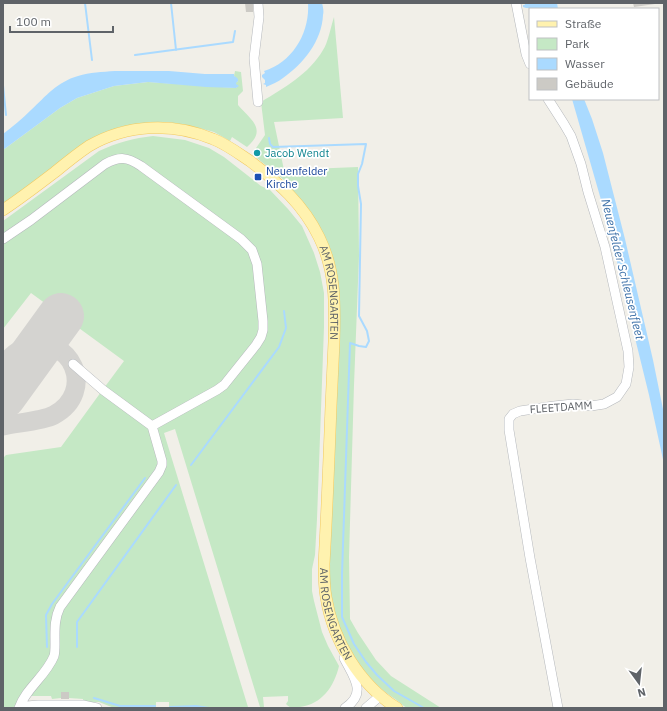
<svg xmlns="http://www.w3.org/2000/svg" width="667" height="711" font-family="'IBM Plex Sans',sans-serif">
  <style>
    .green { fill: #c5e8c5; fill-rule: evenodd }
    .water { fill: #aadaff }
    .lines { fill: none; stroke-linecap: round; stroke-linejoin: round }
    .stream { stroke: #aadaff; stroke-width: 2 }
    .taxiway { stroke: #d4d3d0; stroke-width: 19 }
    .runway { stroke: #d4d3d0; stroke-width: 46 }
    .building { fill: #cccac5 }
    .minor-casing { stroke: #b5b8bc; stroke-width: 10 }
    .major-casing { stroke: #f2c960; stroke-width: 12 }
    .minor { stroke: #fff; stroke-width: 9 }
    .major { stroke: #fff2af; stroke-width: 11 }
    .culture-dot { fill: #0f9aa8; stroke: #fff; stroke-width: 1.5 }
    .transit-dot { fill: #1a4fb4; stroke: #fff; stroke-width: 1.5 }
    .labels { text-anchor: middle; dominant-baseline: central; stroke-width: 3.5; stroke-linejoin: round; paint-order: stroke }
    .culture-label { font-size: 11px; fill: #0d838f; stroke: #fff; text-anchor: start }
    .transit-label { font-size: 11px; fill: #164399; stroke: #fff; text-anchor: start }
    .street-label { font-size: 11px; fill: #5f6368; stroke: #fff }
    .water-label { font-size: 12px; font-style: italic; fill: #4174aa; stroke: #fff }
  </style>
  <rect width="100%" height="100%" fill="#f1efe8"/>
  <!-- green -->
  <path class="green" d="M 334,17 L 343,118 L 274,122 L 284,170 L 358,167 L 359,256 L 354,385 L 349,557 L 350,619 L 358,633 L 376,660 L 391,676 L 441,708 C 434,708 412,709 407,708 C 402,705 397,700 392,697 C 367,680 349,652 338,624 C 332,609 330,592 328,576 L 339,308 L 317,223 L 308,209 L 284,180 L 252,154 L 265,135 L 261,102 C 284,88 309,74 323,50 C 328,43 331,26 334,17 Z
    M 235,71 L 241,72 L 243,91 L 238,96 L 238,105 C 250,119 268,129 247,147 L 232,137 L 230,141 L 214,132 L 191,126 L 168,122 L 157,122 L 144,123 L 120,127 L 107,132 L 3,205 L 3,150 L 60,108 L 77,98 L 114,86 L 148,82 L 236,88 L 238,85 L 236,85 L 235,83 L 238,81 L 234,76 Z
    M 153,136 L 185,140 L 209,148 L 224,157 L 261,186 L 270,190 L 288,209 L 302,226 L 314,253 L 320,272 L 324,293 L 324,327 L 317,519 L 315,555 L 312,569 L 312,591 L 314,601 L 322,632 L 328,646 L 339,666 C 334,687 322,704 300,707 C 295,708 290,709 286,704 L 288,701 L 288,696 L 263,697 L 264,707 L 265,708 L 169,708 L 169,702 L 156,702 L 156,708 L 114,708 L 99,702 L 83,702 L 83,699 L 69,698 L 69,692 L 61,692 L 61,698 L 52,699 L 51,696 L 29,696 L 55,660 L 58,616 L 163,472 L 157,430 L 159,427 L 216,394 L 263,339 L 256,255 L 124,156 L 3,236 L 3,221 L 99,151 C 116,143 134,138 153,136 ZM 175,429 L 260,707 L 259,708 L 248,707 L 164,433 Z
    M 130,162 L 246,247 L 253,259 L 260,333 L 224,382 L 159,420 L 150,421 L 104,388 L 124,361 L 31,293 L 3,329 L 3,243 L 110,164 Z
    M 101,392 L 149,429 L 160,464 L 60,602 L 49,660 L 14,707 L 12,708 L 3,708 L 3,458 L 6,455 L 61,447 Z"/>
  <!-- water -->
  <path class="water" d="M 308,3 L 322,3 C 323,7 324,11 323,15 C 322,41 303,64 283,78 C 278,82 272,84 266,87 L 266,85 L 263,84 L 265,83 L 265,80 L 262,77 L 262,75 L 265,73 L 264,71 C 293,62 310,32 308,3 Z
    M 524,3 L 557,3 L 558,9 L 526,8 L 523,7 L 523,5 L 525,5 Z
    M 115,71 L 169,71 L 205,74 L 234,74 L 234,76 L 236,77 L 238,79 L 238,81 L 236,83 L 236,84 L 239,86 L 236,88 L 206,87 L 148,82 L 114,86 L 77,98 L 60,108 L 3,150 L 3,134 C 13,126 22,119 31,110 C 46,96 57,82 78,76 C 90,72 102,72 115,71 Z
    M 572,99 L 584,99 L 592,119 L 603,153 L 625,239 L 653,360 L 664,414 L 664,464 L 649,395 L 622,285 L 612,238 Z"/>
  <g class="lines">
    <!-- stream -->
    <path class="stream" d="M 85,3 L 92,60
      M 171,3 L 176,50
      M 135,55 L 233,42 L 235,31
      M 3,85 L 6,115
      M 269,138 L 270,144 L 273,147 L 366,144 L 362,164 L 358,174 L 358,186 L 361,204 L 359,316 L 367,331 L 369,341 L 366,347 L 359,346 L 350,343 L 342,574 L 342,617 L 354,644 L 366,662 L 377,675 L 394,691 L 424,708
      M 191,465 L 279,347 L 286,328 L 284,311
      M 47,647 L 46,615 L 52,604 L 145,478
      M 77,647 L 77,622 L 176,485
      M 94,698 L 120,706 L 155,706
      M 170,707 L 196,706 L 209,708"/>
    <!-- taxiway -->
    <path class="taxiway" d="M 3,368 C 7,359 16,351 25,348 C 72,331 97,392 54,415 C 43,421 16,423 3,426"/>
    <!-- runway -->
    <path class="runway" d="M 3,396 L 61,316"/>
  </g>
  <!-- building -->
  <path class="building" d="M 245,3 L 253,3 L 253,12 L 246,12 Z
    M 633,3 L 655,3 L 655,4 L 634,7 Z
    M 61,692 L 69,692 L 69,699 L 61,699 Z"/>
  <g class="lines">
    <!-- minor casing -->
    <g class="minor-casing">
      <path id="minor" d="M 258,3 L 259,17 L 254,58 L 258,102
        M 516,3 L 526,54 L 530,64
        M 548,99 L 564,124 L 571,136 L 581,164 L 588,192 L 605,247 L 628,351 L 629,367 L 626,384 L 617,397 L 604,404 L 591,406 L 573,404 L 554,406 L 520,411 L 513,414 L 509,419 L 509,430 L 530,558 L 558,708
        M 3,239 L 31,220 L 105,164 C 120,156 127,157 141,166 L 241,239 L 252,250 L 257,264 L 263,321 L 263,330 L 261,337 L 256,345 L 224,385 L 217,390 L 152,426
        M 344,658 C 353,676 368,693 345,708
        M 19,708 C 26,688 46,676 54,656 C 55,653 55,648 55,644 C 55,631 54,619 60,607 L 159,472 L 162,465 L 162,461 L 152,426 L 103,390 L 73,364
        M 21,708 L 27,706 L 38,705 L 83,705 L 97,708
        M 366,708 L 380,696"/>
    </g>
    <!-- major casing -->
    <g class="major-casing">
      <g id="major">
        <path id="s1" d="M 3,210 C 21,198 38,185 55,172 C 66,163 77,154 89,146 C 127,124 173,122 213,139 C 226,144 238,153 250,161 C 279,183 303,204 319,237 C 336,271 335,305 334,342 C 333,363 332,385 331,406 C 329,459 327,511 324,564 C 324,575 324,586 326,597 C 333,641 360,685 397,708"/>
      </g>
    </g>
    <!-- minor -->
    <use href="#minor" class="minor"/>
    <!-- major -->
    <use href="#major" class="major"/>
  </g>
  <!-- markers -->
  <circle class="culture-dot" cx="257" cy="153" r="4"/>
  <rect class="transit-dot" x="254" y="173" width="8" height="8" rx="2"/>
  <g class="labels">
    <!-- culture labels -->
    <g class="culture-label">
      <text x="265" y="153">Jacob Wendt</text>
    </g>
    <!-- transit labels -->
    <g class="transit-label">
      <text x="266" y="171">Neuenfelder<tspan x="266" dy="13">Kirche</tspan></text>
    </g>
    <!-- street labels -->
    <g class="street-label">
      <text stroke="none"><textPath href="#s1" startOffset="440">AM ROSENGARTEN</textPath></text>
      <text transform="translate(561 407) rotate(-4)">FLEETDAMM</text>
      <text stroke="none"><textPath href="#s1" startOffset="764">AM ROSENGARTEN</textPath></text>
    </g>
    <!-- water labels -->
    <g class="water-label">
      <text transform="translate(623 269) rotate(76)">Neuenfelder Schleusenfleet</text>
    </g>
  </g>
  <!-- border -->
  <rect width="667" height="711" fill="none" stroke="#5f6368" stroke-width="8"/>
  <!-- legend -->
  <rect x="529" y="8" width="130" height="92" fill="#ffffff" stroke="#bfc1c3"/>
  <rect x="537" y="21" width="20" height="6" fill="#fff2af" stroke="#bfc1c3"/>
  <text x="565" y="28" font-size="12" fill="#5f6368">Straße</text>
  <rect x="537" y="38" width="20" height="12" fill="#c5e8c5" stroke="#bfc1c3"/>
  <text x="565" y="48" font-size="12" fill="#5f6368">Park</text>
  <rect x="537" y="58" width="20" height="12" fill="#aadaff" stroke="#bfc1c3"/>
  <text x="565" y="68" font-size="12" fill="#5f6368">Wasser</text>
  <rect x="537" y="78" width="20" height="12" fill="#cccac5" stroke="#bfc1c3"/>
  <text x="565" y="88" font-size="12" fill="#5f6368">Gebäude</text>
  <!-- north arrow -->
  <g transform="translate(639 683) rotate(165)" stroke="#ffffff" stroke-width="3" paint-order="stroke">
  <path d="M0-3L7 15L0 10L-7 15Z" fill="#5f6368"/>
  <text y="-6" font-size="11" font-weight="bold" text-anchor="middle" fill="#5f6368">N</text>
  </g>
  <!-- scale -->
  <path d="M10 26v6h103v-6" fill="none" stroke="#5f6368" stroke-width="2"/>
  <text x="16" y="26" font-size="12" fill="#5f6368" stroke="#ffffff" stroke-width="3" paint-order="stroke">100 m</text>
</svg>
